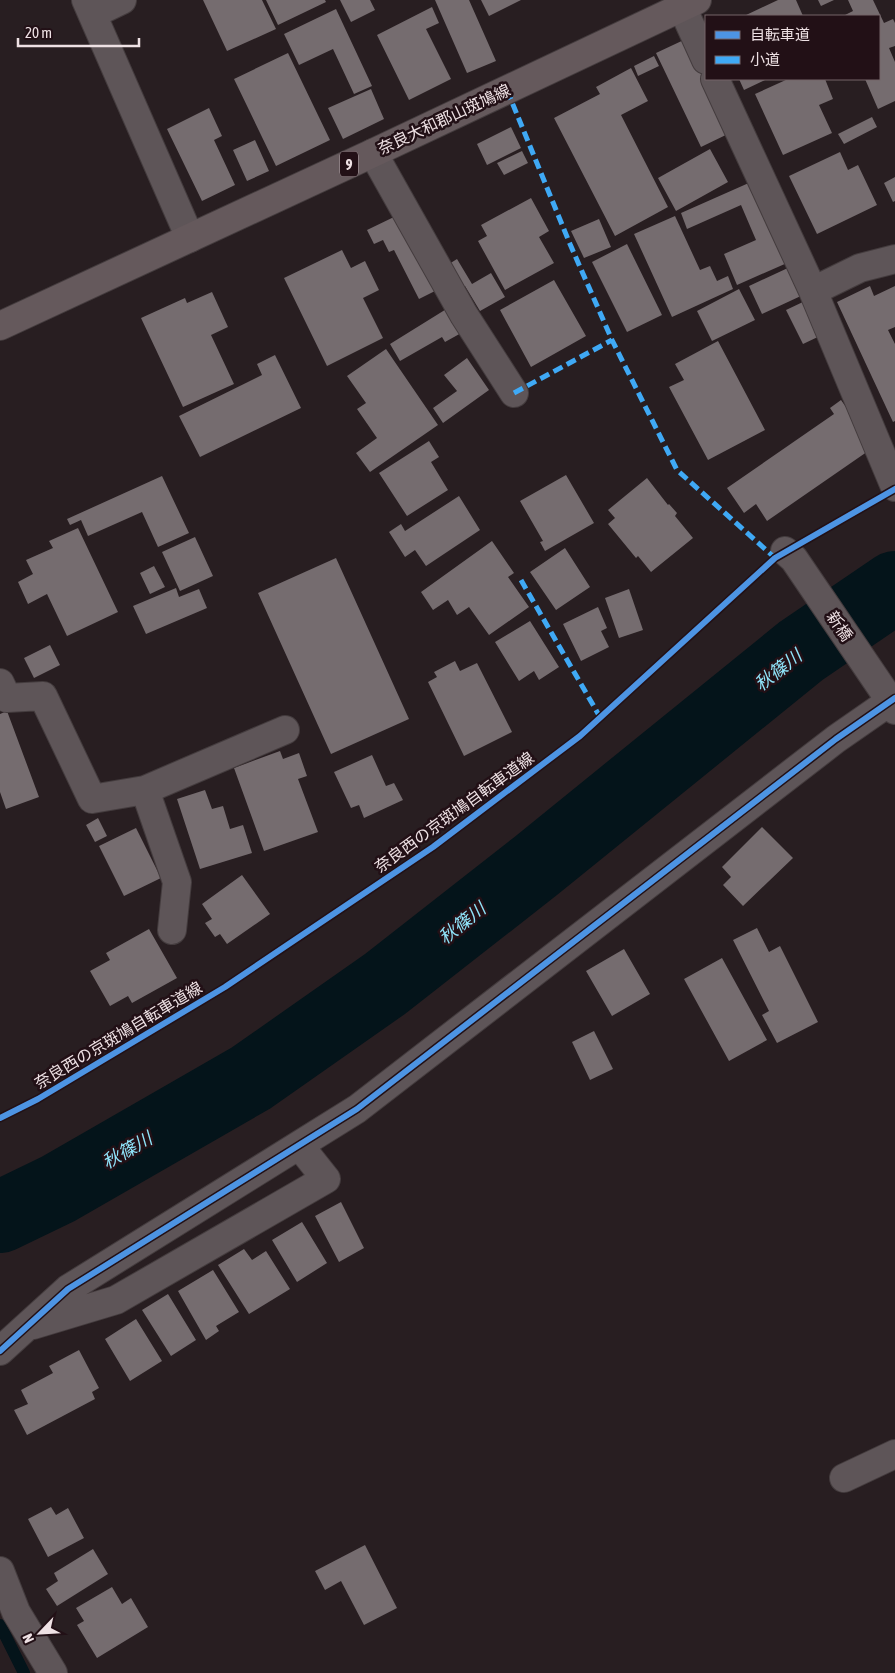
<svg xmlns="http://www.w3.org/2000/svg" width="895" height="1673" font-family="'Asap Condensed','Noto Sans JP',sans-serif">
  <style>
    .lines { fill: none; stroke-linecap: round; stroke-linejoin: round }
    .stream { stroke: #04141a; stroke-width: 12 }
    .river { stroke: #04141a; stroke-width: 72 }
    .building { fill: #756c6f }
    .minor-casing { stroke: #443c3e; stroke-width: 30 }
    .major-casing { stroke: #443c3e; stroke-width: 30 }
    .minor { stroke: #5e5558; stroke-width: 28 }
    .major { stroke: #65595c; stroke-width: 28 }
    .quiet { stroke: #3fa9f5; stroke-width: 5; stroke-dasharray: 10 5; stroke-linecap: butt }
    .cycleway-casing { stroke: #221016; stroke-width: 9 }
    .cycleway { stroke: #4d94e3; stroke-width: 6 }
    .labels { text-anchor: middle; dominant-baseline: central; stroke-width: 5; stroke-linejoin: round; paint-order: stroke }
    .shield { fill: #221016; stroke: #b1a2a6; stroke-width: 1 }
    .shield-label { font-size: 15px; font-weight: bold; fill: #eee1e4 }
    .street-label { font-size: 16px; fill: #eee1e4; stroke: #221016 }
    .water-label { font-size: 18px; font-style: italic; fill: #90e5fb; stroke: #221016 }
  </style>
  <rect width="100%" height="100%" fill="#281e21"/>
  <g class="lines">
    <!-- stream -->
    <path class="stream" d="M 0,1625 L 24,1673"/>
    <!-- river -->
    <path class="river" d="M 0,1217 L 58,1189 L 251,1078 L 385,984 L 537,865 L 801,651 L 895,587"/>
  </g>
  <!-- building -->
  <path class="building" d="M 203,0 L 262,0 L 276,29 L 227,51 Z
    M 266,0 L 325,0 L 326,2 L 278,25 Z
    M 340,0 L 370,0 L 375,10 L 351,22 Z
    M 435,0 L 469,0 L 496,61 L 467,73 Z
    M 481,0 L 521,0 L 489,16 Z
    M 778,0 L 796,0 L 803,16 L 744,16 Z
    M 818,0 L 834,0 L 821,6 Z
    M 848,0 L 873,0 L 884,23 L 893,19 L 895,23 L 895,46 L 889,48 L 895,62 L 895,101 L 878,109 L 865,79 L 879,79 L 879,16 L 843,16 L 853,11 Z
    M 432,7 L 439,23 L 426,29 L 451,79 L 409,100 L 377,35 Z
    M 336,9 L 372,86 L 354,94 L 333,49 L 299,65 L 284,34 Z
    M 688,38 L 732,132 L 701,147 L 656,53 Z
    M 288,53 L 330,140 L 276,166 L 234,79 Z
    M 654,56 L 659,66 L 638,76 L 634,66 Z
    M 631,68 L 648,101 L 621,115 L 668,207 L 615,236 L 554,118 L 600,94 L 596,87 Z
    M 739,79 L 767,79 L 744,90 Z
    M 788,79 L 825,79 L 833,99 L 819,105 L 832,133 L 783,155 L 755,94 Z
    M 371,89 L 384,119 L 343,139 L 328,108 Z
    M 209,108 L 222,136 L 214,140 L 235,185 L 202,201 L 167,129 Z
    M 872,117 L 877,127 L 844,144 L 838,134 Z
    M 511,127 L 521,148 L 487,165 L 477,144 Z
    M 255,140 L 269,171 L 247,181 L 233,150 Z
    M 710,149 L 728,182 L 676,211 L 658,178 Z
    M 522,151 L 528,163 L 504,175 L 497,163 Z
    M 840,152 L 848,170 L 858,165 L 877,205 L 817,234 L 789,176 Z
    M 895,177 L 895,201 L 893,202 L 884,183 Z
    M 751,182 L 787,263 L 737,285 L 724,254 L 756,240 L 741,205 L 687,229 L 681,213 Z
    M 531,198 L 549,231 L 539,237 L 554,263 L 505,290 L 478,241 L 487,236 L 481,225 Z
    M 396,216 L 435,291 L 419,299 L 394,250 L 389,252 L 383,240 L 374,244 L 367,230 Z
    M 675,216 L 700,270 L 710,266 L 717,281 L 728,276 L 733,289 L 672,317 L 634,234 Z
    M 599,219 L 611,247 L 584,258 L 571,231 Z
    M 627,244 L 662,315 L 627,332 L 592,262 Z
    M 342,250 L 351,268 L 365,261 L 379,290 L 363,298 L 383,338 L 327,366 L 284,278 Z
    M 457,259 L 472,284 L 491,273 L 505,297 L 480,311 L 465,286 L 462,287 L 449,264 Z
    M 790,267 L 803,295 L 762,314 L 749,286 Z
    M 554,280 L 586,336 L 531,367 L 500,310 Z
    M 870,286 L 874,296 L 895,286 L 895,327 L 888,330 L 895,344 L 895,421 L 893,422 L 837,302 Z
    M 739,289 L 755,320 L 712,341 L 697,311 Z
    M 212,292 L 228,327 L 211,335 L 234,384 L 183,407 L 141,318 L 185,298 L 187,303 Z
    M 805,301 L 822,335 L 803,344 L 786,310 Z
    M 448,308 L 463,332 L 445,342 L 442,337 L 400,361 L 390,344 Z
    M 718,341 L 765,430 L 708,460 L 669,387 L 684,380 L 675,364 Z
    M 386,349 L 438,425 L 370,472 L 356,453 L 377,438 L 357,409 L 366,403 L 347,376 Z
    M 275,355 L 301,408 L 200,457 L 179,416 L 262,375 L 257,364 Z
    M 467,358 L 489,390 L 443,423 L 433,408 L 457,391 L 444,375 Z
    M 841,400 L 874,447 L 767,521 L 756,504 L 744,513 L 727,488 L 834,414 L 830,408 Z
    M 429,441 L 439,457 L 431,462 L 448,490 L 407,516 L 379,473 Z
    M 566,475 L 594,523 L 545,551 L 540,542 L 543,541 L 520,501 Z
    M 162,476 L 189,533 L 158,547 L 142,512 L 88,536 L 81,520 L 70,525 L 67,519 Z
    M 647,478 L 668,505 L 669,504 L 677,513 L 675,516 L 693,538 L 651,572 L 638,556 L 636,558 L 608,524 L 615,518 L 608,510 Z
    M 459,496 L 480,530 L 426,566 L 415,550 L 405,557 L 389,532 L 401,524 L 405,531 Z
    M 78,528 L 118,612 L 67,636 L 47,594 L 28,604 L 18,582 L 33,574 L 26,560 L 53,548 L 49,541 Z
    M 195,537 L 213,576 L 180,591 L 162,552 Z
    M 492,541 L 514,573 L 508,577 L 529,607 L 489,635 L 469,607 L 457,615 L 448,600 L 433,610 L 421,592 Z
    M 565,548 L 590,587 L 556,610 L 530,572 Z
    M 336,558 L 409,719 L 331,754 L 258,593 Z
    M 154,566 L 165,587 L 150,594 L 140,573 Z
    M 176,588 L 179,597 L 199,589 L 207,608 L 146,634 L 133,606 Z
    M 629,589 L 643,630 L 619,638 L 605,598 Z
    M 598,607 L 607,628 L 601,631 L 609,647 L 581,661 L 563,624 Z
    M 530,621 L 559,667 L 539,680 L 534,671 L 519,681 L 495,642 Z
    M 50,645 L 60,665 L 34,678 L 24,658 Z
    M 455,661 L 460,671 L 477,663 L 512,732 L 464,756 L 428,682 L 437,677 L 434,672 Z
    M 7,711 L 39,797 L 6,809 L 0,792 L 0,714 Z
    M 280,751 L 283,759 L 299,753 L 307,776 L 298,779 L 318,832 L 264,851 L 234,768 Z
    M 372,755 L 386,786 L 394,783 L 403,800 L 364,818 L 359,805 L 351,808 L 334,772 Z
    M 205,790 L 212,809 L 223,806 L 230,829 L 243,825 L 252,853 L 200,869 L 177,799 Z
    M 98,818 L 107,836 L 95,842 L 86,825 Z
    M 762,827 L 793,858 L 743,906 L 723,885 L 731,877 L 722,867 Z
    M 136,828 L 161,878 L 124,896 L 99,846 Z
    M 242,875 L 270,914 L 227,944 L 220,934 L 215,937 L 205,923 L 212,919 L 202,904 Z
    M 757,928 L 769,952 L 780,946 L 818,1022 L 777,1043 L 762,1015 L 769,1011 L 733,940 Z
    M 149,929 L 177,978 L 132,1003 L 128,996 L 110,1006 L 90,971 L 110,960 L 106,953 Z
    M 624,949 L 650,994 L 612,1016 L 586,971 Z
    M 722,958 L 767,1040 L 729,1061 L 684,979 Z
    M 594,1031 L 613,1069 L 590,1080 L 572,1042 Z
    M 341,1202 L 364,1248 L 339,1262 L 315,1216 Z
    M 302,1222 L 327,1263 L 297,1282 L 272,1240 Z
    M 244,1249 L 252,1260 L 266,1251 L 290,1289 L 249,1314 L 218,1265 Z
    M 213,1270 L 239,1312 L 216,1326 L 219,1331 L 206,1340 L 178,1291 Z
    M 168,1294 L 196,1340 L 171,1356 L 142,1310 Z
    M 136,1319 L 162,1361 L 130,1381 L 105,1339 Z
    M 79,1350 L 99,1388 L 92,1392 L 95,1399 L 27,1435 L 14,1410 L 28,1404 L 21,1390 L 53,1373 L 49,1366 Z
    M 51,1507 L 56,1515 L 68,1508 L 84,1538 L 48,1557 L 28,1519 Z
    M 365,1545 L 397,1608 L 364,1625 L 341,1581 L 325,1590 L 315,1571 Z
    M 93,1549 L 108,1574 L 57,1606 L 46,1589 L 58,1581 L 54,1573 Z
    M 112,1587 L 122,1604 L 131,1598 L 148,1627 L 97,1658 L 77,1625 L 84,1621 L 76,1608 Z"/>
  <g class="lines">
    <!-- minor casing -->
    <g class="minor-casing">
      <path id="minor" d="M 86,0 L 190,238
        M 682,7 L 706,60
        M 93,14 L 122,0
        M 715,79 L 813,291 L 895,487
        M 373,153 L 464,315 L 514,393
        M 813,291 L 860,268 L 895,259
        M 785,551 L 794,559 L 885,693 L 895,710
        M 0,683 L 7,698 L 43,696 L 92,799 L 145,790 L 285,730
        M 145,790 L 177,882 L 172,930
        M 33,1325 L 116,1300 L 326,1179 L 299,1145
        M 0,1351 L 68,1289 L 357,1109 L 836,739 L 895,698
        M 844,1478 L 895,1454
        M 0,1571 L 16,1612 L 53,1673"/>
    </g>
    <!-- major casing -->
    <g class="major-casing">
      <path id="major" d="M 0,326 L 373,153 L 697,0"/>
    </g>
    <!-- minor -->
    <use href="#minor" class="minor"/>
    <!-- major -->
    <use href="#major" class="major"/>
    <!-- quiet -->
    <path class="quiet" d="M 507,90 L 570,244 L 612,340 L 677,470 L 775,558
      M 514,393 L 612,340
      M 521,580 L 600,717"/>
    <!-- cycleway casing -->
    <g class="cycleway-casing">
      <path id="cycleway" d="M 0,1118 L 38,1099 L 225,987 L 433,847 L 580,736 L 775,558 L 895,489
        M 0,1351 L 68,1289 L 357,1109 L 836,739 L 895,698"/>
    </g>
    <!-- cycleway -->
    <use href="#cycleway" class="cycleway"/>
  </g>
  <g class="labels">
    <!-- shield labels -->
    <rect class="shield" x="340" y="151.5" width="18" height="25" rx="4"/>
    <g class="shield-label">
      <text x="349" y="164">9</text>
    </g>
    <!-- street labels -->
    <g class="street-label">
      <text transform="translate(444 119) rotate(-25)">奈良大和郡山斑鳩線</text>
      <text transform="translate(840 626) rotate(56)">新橋</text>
      <text transform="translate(454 812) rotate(-36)">奈良西の京斑鳩自転車道線</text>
      <text transform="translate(118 1035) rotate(-31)">奈良西の京斑鳩自転車道線</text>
    </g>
    <!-- water labels -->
    <g class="water-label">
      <text transform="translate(778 670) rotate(-38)">秋篠川</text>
      <text transform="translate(462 923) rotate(-39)">秋篠川</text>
      <text transform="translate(127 1150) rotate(-30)">秋篠川</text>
    </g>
  </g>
  <!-- legend -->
  <rect x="705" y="15" width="175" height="65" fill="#221016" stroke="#746468"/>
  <rect x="715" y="31" width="25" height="8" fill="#4d94e3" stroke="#746468"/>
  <text x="750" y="40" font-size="15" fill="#eee1e4">自転車道</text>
  <rect x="715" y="56" width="25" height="8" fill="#3fa9f5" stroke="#746468"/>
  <text x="750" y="65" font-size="15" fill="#eee1e4">小道</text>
  <!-- north arrow -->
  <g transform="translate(40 1633) rotate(245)" stroke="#221016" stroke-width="4" paint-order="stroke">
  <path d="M0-4L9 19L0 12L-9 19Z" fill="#eee1e4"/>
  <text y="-8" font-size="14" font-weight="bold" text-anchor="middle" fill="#eee1e4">N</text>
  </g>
  <!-- scale -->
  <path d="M18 38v8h121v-8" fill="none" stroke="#eee1e4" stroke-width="2.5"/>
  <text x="25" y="38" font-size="15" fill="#eee1e4" stroke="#221016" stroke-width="4" paint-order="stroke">20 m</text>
</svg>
